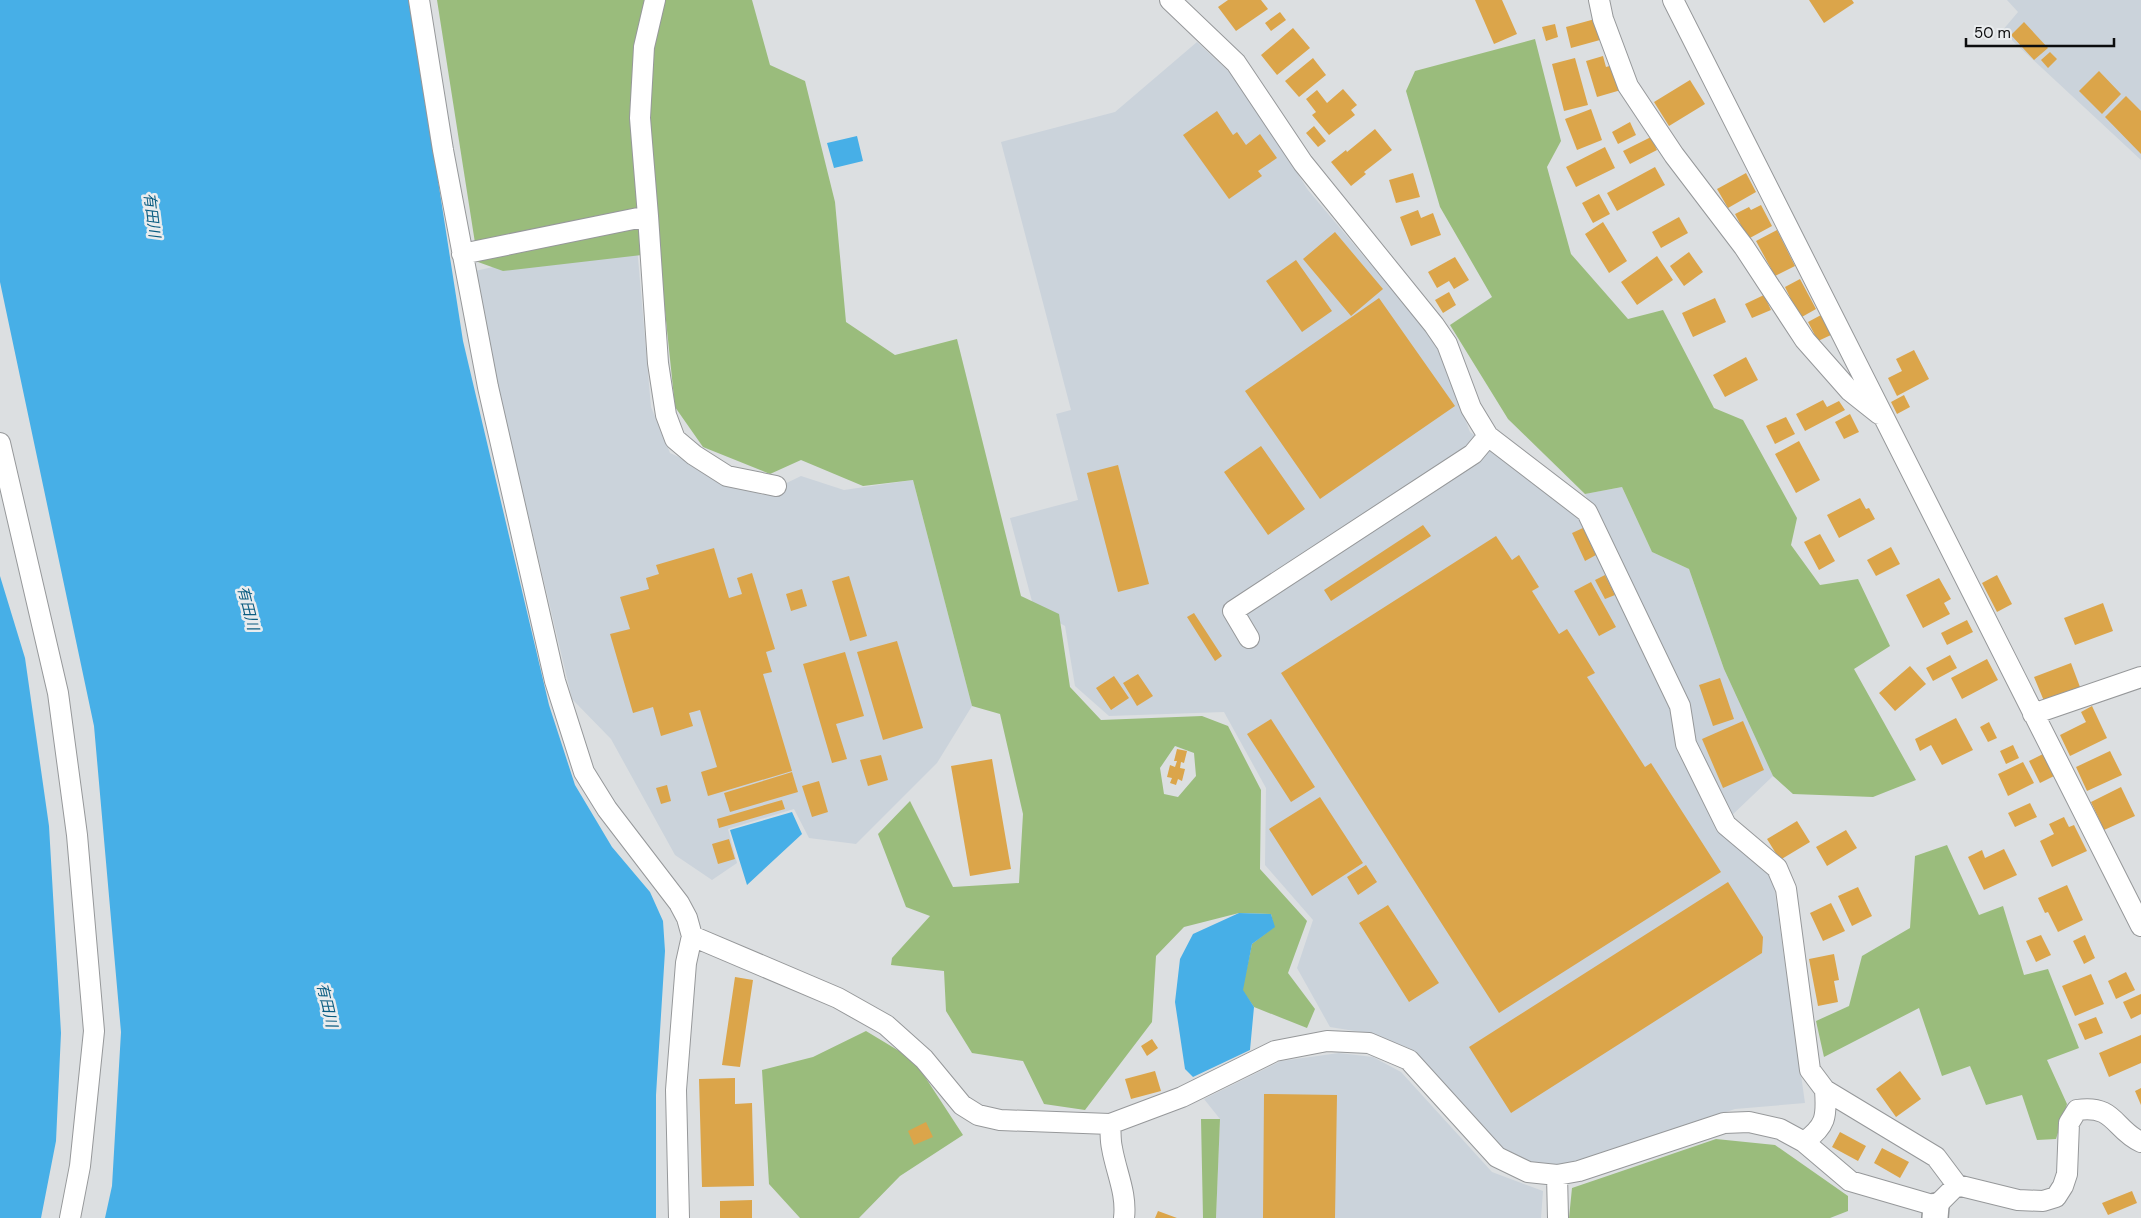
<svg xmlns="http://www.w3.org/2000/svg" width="2141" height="1218" font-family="'DM Sans','Noto Sans JP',sans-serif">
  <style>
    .built { fill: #cbd3db }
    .green { fill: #9abc7c; fill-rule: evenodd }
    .water { fill: #47afe7 }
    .building { fill: #dba54a }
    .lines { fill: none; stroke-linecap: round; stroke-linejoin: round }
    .minor-casing { stroke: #96989a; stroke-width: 22 }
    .tertiary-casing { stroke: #96989a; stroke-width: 28 }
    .minor { stroke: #fff; stroke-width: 20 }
    .tertiary { stroke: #fff; stroke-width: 25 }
    .labels { text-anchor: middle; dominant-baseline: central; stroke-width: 5; stroke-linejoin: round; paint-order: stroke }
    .water-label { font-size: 15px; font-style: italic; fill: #0a5c81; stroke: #e9ecee }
  </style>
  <rect width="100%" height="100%" fill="#dcdfe1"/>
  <!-- built -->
  <path class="built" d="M 2007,0 L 2141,0 L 2141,160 L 2002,31 L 2018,12 Z
    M 1197,42 L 1238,80 L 1308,190 L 1436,342 L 1470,432 L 1581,514 L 1670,698 L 1676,746 L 1720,833 L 1773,879 L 1805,1103 L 1735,1109 L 1566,1165 L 1528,1162 L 1501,1147 L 1411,1049 L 1373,1034 L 1330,1027 L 1297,968 L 1313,920 L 1265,865 L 1266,788 L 1224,712 L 1109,716 L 1075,686 L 1065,626 L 1034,609 L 1010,518 L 1078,500 L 1056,414 L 1071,410 L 1001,142 L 1115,112 Z
    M 636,235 L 651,407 L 670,453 L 762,495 L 801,476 L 844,490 L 913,480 L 972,706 L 937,763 L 856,844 L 809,838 L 794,809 L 728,829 L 737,863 L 712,880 L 675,855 L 611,739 L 572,699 L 495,376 L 475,271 Z
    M 1622,487 L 1652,552 L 1689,569 L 1724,669 L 1773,776 L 1729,818 L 1692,742 L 1688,712 L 1585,494 Z
    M 1339,1053 L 1373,1057 L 1401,1072 L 1492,1172 L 1543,1191 L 1541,1218 L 1216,1218 L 1220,1119 L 1204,1099 L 1281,1061 Z"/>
  <!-- green -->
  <path class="green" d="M 437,0 L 752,0 L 770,65 L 805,81 L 835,202 L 846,322 L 895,355 L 957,339 L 1021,596 L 1059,614 L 1070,687 L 1101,720 L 1202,716 L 1228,726 L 1261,790 L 1260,869 L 1307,921 L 1288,973 L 1315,1009 L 1307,1028 L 1254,1007 L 1242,990 L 1252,944 L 1274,927 L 1271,914 L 1239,913 L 1184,927 L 1156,956 L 1152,1022 L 1085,1110 L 1044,1104 L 1023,1061 L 972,1053 L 946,1011 L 944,971 L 891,965 L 892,958 L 930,916 L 906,907 L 878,834 L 910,801 L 953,887 L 1019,883 L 1023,814 L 1000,714 L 972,706 L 913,480 L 863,486 L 801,460 L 770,474 L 703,447 L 675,407 L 659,253 L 503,271 L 478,262 ZM 1175,746 L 1194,753 L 1196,776 L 1178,797 L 1164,794 L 1160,768 Z
    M 1535,39 L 1561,141 L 1547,167 L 1571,254 L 1628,319 L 1663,310 L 1714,408 L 1743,420 L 1797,518 L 1791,545 L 1820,585 L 1858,579 L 1890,646 L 1854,669 L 1916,780 L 1873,797 L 1793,794 L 1773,776 L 1724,669 L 1689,569 L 1652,552 L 1622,487 L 1585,494 L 1508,419 L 1450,325 L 1492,297 L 1440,207 L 1406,91 L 1415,71 Z
    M 1947,845 L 1979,915 L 2003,906 L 2024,975 L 2048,969 L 2079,1048 L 2047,1060 L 2067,1104 L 2056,1139 L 2037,1140 L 2022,1095 L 1986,1105 L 1970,1066 L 1942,1076 L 1919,1008 L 1824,1057 L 1816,1021 L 1849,1006 L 1862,956 L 1910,928 L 1915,856 Z
    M 866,1031 L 914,1060 L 963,1135 L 900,1176 L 859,1218 L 800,1218 L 769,1184 L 762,1070 L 813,1057 Z
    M 1201,1119 L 1220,1119 L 1216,1218 L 1203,1218 Z
    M 1716,1139 L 1775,1145 L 1848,1196 L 1848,1211 L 1830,1218 L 1569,1218 L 1572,1188 Z"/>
  <!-- water -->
  <path class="water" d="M 0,0 L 410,0 L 463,341 L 549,705 L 575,785 L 612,847 L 650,892 L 663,921 L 665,951 L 656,1095 L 656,1218 L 105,1218 L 112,1186 L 121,1032 L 94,726 L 0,282 Z
    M 857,136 L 863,161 L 834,168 L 827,143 Z
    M 0,576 L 25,658 L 49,826 L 61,1033 L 56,1141 L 41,1218 L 0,1218 Z
    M 792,812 L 802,834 L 747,885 L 730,830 Z
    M 1239,913 L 1271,914 L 1275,927 L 1252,944 L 1243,990 L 1254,1007 L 1250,1050 L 1193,1077 L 1185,1069 L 1175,1002 L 1180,959 L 1193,934 Z"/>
  <!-- building -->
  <path class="building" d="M 1228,0 L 1261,0 L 1268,9 L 1236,31 L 1218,7 Z
    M 1475,0 L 1502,0 L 1517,34 L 1494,44 Z
    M 1809,0 L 1852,0 L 1854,3 L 1824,23 Z
    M 1280,12 L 1286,20 L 1271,31 L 1265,23 Z
    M 1595,19 L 1600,40 L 1571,48 L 1566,27 Z
    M 2024,22 L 2048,48 L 2034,60 L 2011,35 Z
    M 1555,24 L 1558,37 L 1546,41 L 1542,27 Z
    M 1293,28 L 1310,48 L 1277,75 L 1261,55 Z
    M 2050,52 L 2057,59 L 2048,68 L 2041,60 Z
    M 1603,56 L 1606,67 L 1613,65 L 1621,90 L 1597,97 L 1586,61 Z
    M 1313,58 L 1326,75 L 1299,97 L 1285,81 Z
    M 1575,58 L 1588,105 L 1564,111 L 1552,64 Z
    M 2099,71 L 2121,94 L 2102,114 L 2079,91 Z
    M 1690,80 L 1705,104 L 1669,126 L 1654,102 Z
    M 1343,89 L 1357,105 L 1351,110 L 1355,115 L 1329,135 L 1312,115 L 1316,112 L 1306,99 L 1317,90 L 1327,103 Z
    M 2126,96 L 2141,111 L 2141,154 L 2105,117 Z
    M 1591,109 L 1602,140 L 1577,150 L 1565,119 Z
    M 1217,111 L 1233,135 L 1237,132 L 1246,145 L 1260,134 L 1277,158 L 1258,171 L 1262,176 L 1229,199 L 1183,135 Z
    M 1630,122 L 1636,135 L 1618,144 L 1612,132 Z
    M 1314,126 L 1326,141 L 1318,147 L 1306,133 Z
    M 1375,129 L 1392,150 L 1364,172 L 1366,174 L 1351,186 L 1331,162 L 1346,150 L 1347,152 Z
    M 1651,137 L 1657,150 L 1630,164 L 1623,151 Z
    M 1605,147 L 1615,168 L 1576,187 L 1566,167 Z
    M 1655,167 L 1665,185 L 1617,211 L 1607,193 Z
    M 1413,173 L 1420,197 L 1396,203 L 1389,180 Z
    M 1746,173 L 1756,192 L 1728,208 L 1717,189 Z
    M 1599,194 L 1610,214 L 1593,223 L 1582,203 Z
    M 1761,205 L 1772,226 L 1748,239 L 1735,214 L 1749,207 L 1751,210 Z
    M 1418,210 L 1421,218 L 1433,213 L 1441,235 L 1411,246 L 1400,217 Z
    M 1679,217 L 1688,233 L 1661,248 L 1652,232 Z
    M 1603,222 L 1627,261 L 1609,273 L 1585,234 Z
    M 1777,230 L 1795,266 L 1775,276 L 1756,241 Z
    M 1335,232 L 1383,289 L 1351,316 L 1303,259 Z
    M 1689,252 L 1703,272 L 1684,286 L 1670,266 Z
    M 1657,256 L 1673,280 L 1637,305 L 1621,282 Z
    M 1455,257 L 1469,280 L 1454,289 L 1449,281 L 1437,288 L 1428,272 Z
    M 1296,260 L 1332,311 L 1302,332 L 1266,281 Z
    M 1800,279 L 1816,309 L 1800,318 L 1785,287 Z
    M 1449,292 L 1456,305 L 1443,313 L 1435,300 Z
    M 1764,295 L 1771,310 L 1752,318 L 1745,304 Z
    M 1379,298 L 1455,406 L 1320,499 L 1245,391 Z
    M 1715,298 L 1726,322 L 1693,337 L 1682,313 Z
    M 1821,315 L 1831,335 L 1818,341 L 1808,322 Z
    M 1914,350 L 1929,379 L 1897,396 L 1888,378 L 1902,371 L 1896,359 Z
    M 1746,357 L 1758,380 L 1725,397 L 1713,375 Z
    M 1904,395 L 1910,407 L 1897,414 L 1891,402 Z
    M 1823,400 L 1827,407 L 1839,401 L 1845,410 L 1805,431 L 1796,414 Z
    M 1850,414 L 1859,432 L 1844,439 L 1835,422 Z
    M 1786,417 L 1795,434 L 1775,444 L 1766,426 Z
    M 1799,441 L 1820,480 L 1796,493 L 1775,454 Z
    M 1261,446 L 1305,509 L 1268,535 L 1224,472 Z
    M 1118,465 L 1149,584 L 1118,592 L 1087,473 Z
    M 1860,498 L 1866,509 L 1869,508 L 1875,519 L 1839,538 L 1827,515 Z
    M 1423,525 L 1431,536 L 1331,601 L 1324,590 Z
    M 1583,528 L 1596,555 L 1585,561 L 1572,533 Z
    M 1820,534 L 1835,561 L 1819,570 L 1804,542 Z
    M 1496,536 L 1512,560 L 1519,555 L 1539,587 L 1532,591 L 1559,634 L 1567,629 L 1595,673 L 1587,677 L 1645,767 L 1651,763 L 1721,872 L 1499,1013 L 1281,673 Z
    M 1891,547 L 1900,564 L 1876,576 L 1867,560 Z
    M 714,548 L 729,598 L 742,594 L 737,578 L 752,573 L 775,649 L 766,652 L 772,672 L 763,674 L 792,771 L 708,796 L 701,772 L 717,767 L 700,710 L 689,713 L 693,726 L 661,736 L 653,707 L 633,713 L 610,634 L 630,629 L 620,597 L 649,589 L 646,578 L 659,574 L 656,565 Z
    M 1605,575 L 1615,595 L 1605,599 L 1595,580 Z
    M 1997,575 L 2012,604 L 1997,612 L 1982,583 Z
    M 849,576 L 867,636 L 850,641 L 832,581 Z
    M 1939,578 L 1951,599 L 1944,603 L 1950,614 L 1923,628 L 1906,595 Z
    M 1591,582 L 1616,627 L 1599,636 L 1574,591 Z
    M 802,589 L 807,606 L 791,611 L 786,594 Z
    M 2103,603 L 2113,631 L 2075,645 L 2064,618 Z
    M 1194,613 L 1222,656 L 1215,661 L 1187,617 Z
    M 1967,620 L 1973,632 L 1947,645 L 1941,633 Z
    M 897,641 L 923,728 L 883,740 L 857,652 Z
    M 845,652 L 864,716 L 836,724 L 847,759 L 832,763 L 803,664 Z
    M 1950,655 L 1957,668 L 1933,681 L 1926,668 Z
    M 1987,659 L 1998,680 L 1962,699 L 1951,678 Z
    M 2071,663 L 2080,687 L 2044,701 L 2034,677 Z
    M 1910,666 L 1926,684 L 1895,711 L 1879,693 Z
    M 1138,674 L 1153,696 L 1137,706 L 1123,683 Z
    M 1114,676 L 1129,698 L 1111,710 L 1096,688 Z
    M 1720,678 L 1734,719 L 1713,726 L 1699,685 Z
    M 2092,706 L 2107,738 L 2070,756 L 2060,735 L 2086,722 L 2081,712 Z
    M 1956,718 L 1973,750 L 1942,765 L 1931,745 L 1920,751 L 1915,739 Z
    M 1271,719 L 1315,787 L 1291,802 L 1247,734 Z
    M 1743,721 L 1764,770 L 1723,788 L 1702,739 Z
    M 1989,722 L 1997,738 L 1988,742 L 1980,727 Z
    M 2013,745 L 2019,758 L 2006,764 L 2000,751 Z
    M 1177,749 L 1187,751 L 1184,763 L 1181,762 L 1180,768 L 1185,769 L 1182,781 L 1178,779 L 1176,785 L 1170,783 L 1172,778 L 1167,777 L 1170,765 L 1175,767 L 1177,761 L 1174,761 Z
    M 2110,751 L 2122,775 L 2087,791 L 2076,767 Z
    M 2045,753 L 2056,775 L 2040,783 L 2029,761 Z
    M 881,755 L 888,780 L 868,786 L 860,760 Z
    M 992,759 L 1011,869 L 970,876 L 951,766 Z
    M 2023,762 L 2034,783 L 2008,796 L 1998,774 Z
    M 792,772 L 798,792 L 730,812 L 724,793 Z
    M 819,781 L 828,812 L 812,817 L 802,786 Z
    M 667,785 L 671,801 L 661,804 L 656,788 Z
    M 2121,787 L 2135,816 L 2104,830 L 2091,802 Z
    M 1320,797 L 1363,863 L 1312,896 L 1269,829 Z
    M 782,800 L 785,809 L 719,828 L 717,819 Z
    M 2030,803 L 2037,817 L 2015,827 L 2008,813 Z
    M 2064,817 L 2069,827 L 2074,825 L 2087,851 L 2052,867 L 2040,841 L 2054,834 L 2049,824 Z
    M 1797,821 L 1810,842 L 1780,860 L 1767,839 Z
    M 1846,830 L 1857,848 L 1827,866 L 1816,847 Z
    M 729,839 L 735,859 L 718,864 L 712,844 Z
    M 2004,849 L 2017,875 L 1984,890 L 1968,857 L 1982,850 L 1985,858 Z
    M 1366,865 L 1377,882 L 1358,895 L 1347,877 Z
    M 1728,882 L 1763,937 L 1762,953 L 1511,1113 L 1469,1047 Z
    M 2067,885 L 2083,920 L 2058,932 L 2048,912 L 2045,913 L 2038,898 Z
    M 1858,887 L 1872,916 L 1852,926 L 1838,896 Z
    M 1831,903 L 1845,931 L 1823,941 L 1810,913 Z
    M 1388,905 L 1439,983 L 1409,1002 L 1359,923 Z
    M 2041,935 L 2051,955 L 2036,962 L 2026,941 Z
    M 2085,935 L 2095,958 L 2084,964 L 2073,941 Z
    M 1834,954 L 1839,980 L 1834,981 L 1838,1002 L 1818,1006 L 1809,959 Z
    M 2126,972 L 2135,990 L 2116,999 L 2108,981 Z
    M 2091,974 L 2104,1004 L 2075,1016 L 2062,986 Z
    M 735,977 L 753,980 L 740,1067 L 722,1065 Z
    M 2141,994 L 2141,1014 L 2131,1019 L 2123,1002 Z
    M 2096,1017 L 2103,1033 L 2085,1040 L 2078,1024 Z
    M 2141,1035 L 2141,1063 L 2109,1077 L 2099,1053 Z
    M 1152,1039 L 1158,1048 L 1147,1056 L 1141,1046 Z
    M 1155,1071 L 1161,1091 L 1131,1099 L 1125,1079 Z
    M 1900,1071 L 1921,1099 L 1896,1117 L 1876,1089 Z
    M 735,1078 L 735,1104 L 752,1103 L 754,1186 L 702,1187 L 699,1079 Z
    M 2141,1088 L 2141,1105 L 2135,1091 Z
    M 1264,1094 L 1337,1095 L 1335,1218 L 1263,1218 Z
    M 926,1122 L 933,1137 L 914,1145 L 908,1131 Z
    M 1840,1132 L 1866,1146 L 1858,1161 L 1832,1147 Z
    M 1882,1148 L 1909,1162 L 1900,1178 L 1874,1163 Z
    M 2132,1191 L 2137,1203 L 2108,1215 L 2102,1203 Z
    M 752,1200 L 752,1218 L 720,1218 L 720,1201 Z
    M 1158,1211 L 1177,1218 L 1155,1218 Z"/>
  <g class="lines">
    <!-- minor casing -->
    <g class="minor-casing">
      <path id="minor" d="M 419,0 L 443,150 L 488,387 L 555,681 L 584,772 L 607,809 L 679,903 L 687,918 L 692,936 L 686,963 L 676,1090 L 679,1218
        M 1170,0 L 1236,63 L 1303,163 L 1434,325 L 1447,344 L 1471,408 L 1488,436 L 1587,512 L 1680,706 L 1686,744 L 1726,825 L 1777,868 L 1786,889 L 1810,1070 L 1825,1090 L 1936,1157 L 1957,1185 L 2018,1200 L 2043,1201 L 2056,1197 L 2063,1186 L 2067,1174 L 2069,1123 L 2077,1110 C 2115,1104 2114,1130 2141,1142
        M 1599,0 L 1603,19 L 1628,86 L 1674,155 L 1744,247 L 1805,340 L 1850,391 L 1879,414
        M 1673,0 L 2141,926
        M 648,216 L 658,363 L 666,415 L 675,439 L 694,455 L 727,476 L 776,486
        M 462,254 L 648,216 L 640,118 L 644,47 L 655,0
        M 0,443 L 58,693 L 77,835 L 94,1031 L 80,1166 L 70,1218
        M 1249,638 L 1233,611 L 1473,454 L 1488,436
        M 2033,714 L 2141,677
        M 692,936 L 838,998 L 886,1025 L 924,1059 L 962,1105 L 978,1115 L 1000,1120 L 1110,1124 L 1182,1097 L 1275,1051 L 1327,1041 L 1369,1043 L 1409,1060 L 1497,1157 L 1528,1172 L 1557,1175 L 1579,1171 L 1724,1123 L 1749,1122 L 1780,1129 L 1804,1142 L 1850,1181 L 1936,1206 L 1957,1185
        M 1110,1124 C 1111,1132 1110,1140 1112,1148 C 1116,1172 1127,1193 1124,1218
        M 1804,1142 C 1826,1126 1827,1117 1825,1090
        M 1557,1175 L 1558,1218"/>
    </g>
    <!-- tertiary casing -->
    <g class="tertiary-casing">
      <path id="tertiary" d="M 1935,1218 L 1936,1206"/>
    </g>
    <!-- minor -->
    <use href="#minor" class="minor"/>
    <!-- tertiary -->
    <use href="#tertiary" class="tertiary"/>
  </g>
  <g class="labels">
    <!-- water labels -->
    <g class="water-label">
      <text transform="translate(152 215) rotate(83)">有田川</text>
      <text transform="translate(248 608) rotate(76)">有田川</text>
      <text transform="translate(327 1005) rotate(77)">有田川</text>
    </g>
  </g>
  <!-- scale -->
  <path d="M1966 38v8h148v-8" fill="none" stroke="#0c0d0e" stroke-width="2.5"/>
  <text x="1974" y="38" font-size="15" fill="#0c0d0e" stroke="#e9ecee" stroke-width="4" paint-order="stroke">50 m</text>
</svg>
